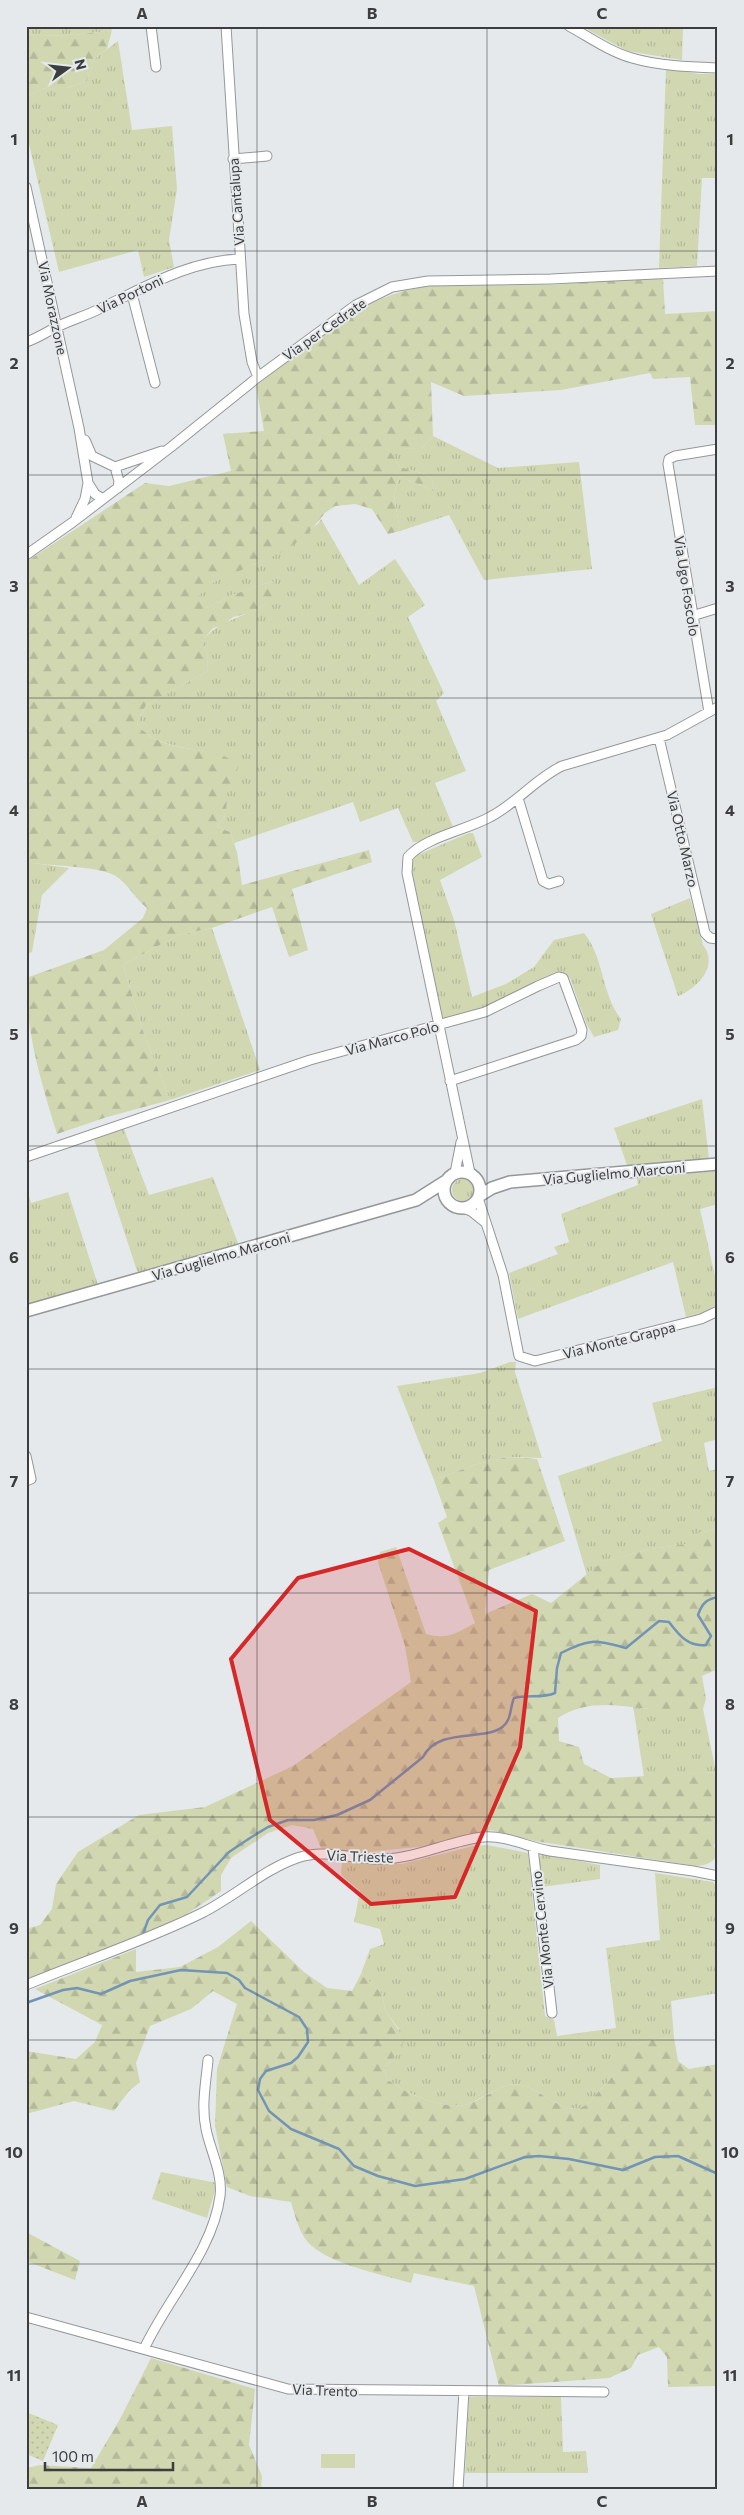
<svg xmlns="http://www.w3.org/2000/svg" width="744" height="2515" font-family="Commissioner,sans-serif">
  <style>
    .grass { fill: url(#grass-tufts) }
    .forest { fill: url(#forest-firs) }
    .park { fill: url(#park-dots) }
    .pitch { fill: #d1d7b1 }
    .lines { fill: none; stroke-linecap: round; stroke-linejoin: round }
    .stream { stroke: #7294b5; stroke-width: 2.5 }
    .minor-casing { stroke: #95989a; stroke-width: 11 }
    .tertiary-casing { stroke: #95989a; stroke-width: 14 }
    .minor { stroke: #fff; stroke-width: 9 }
    .tertiary { stroke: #fff; stroke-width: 11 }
    .marked { fill: #d62828; fill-opacity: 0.2; stroke: #d62828; stroke-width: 4; stroke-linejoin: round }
    .grid { fill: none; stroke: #3c3d3e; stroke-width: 1; stroke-opacity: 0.55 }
    .labels { text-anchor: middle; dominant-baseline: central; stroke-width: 4; stroke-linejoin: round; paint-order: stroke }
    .street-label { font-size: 14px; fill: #3c3d3e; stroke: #e5e9eb }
    .neatline { fill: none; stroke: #3c3d3e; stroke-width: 2 }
    .grid-label { font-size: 16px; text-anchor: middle; font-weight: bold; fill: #3c3d3e }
  </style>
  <defs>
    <pattern id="grass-tufts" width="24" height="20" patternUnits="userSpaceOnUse" patternTransform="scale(1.25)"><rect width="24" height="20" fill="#d1d7b1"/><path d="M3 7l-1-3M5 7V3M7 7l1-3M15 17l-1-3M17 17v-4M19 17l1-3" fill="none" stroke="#b4b999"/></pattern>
    <pattern id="forest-firs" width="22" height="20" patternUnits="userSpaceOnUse" patternTransform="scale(1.25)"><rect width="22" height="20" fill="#d1d7b1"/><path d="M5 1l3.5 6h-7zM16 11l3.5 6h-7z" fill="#b4b999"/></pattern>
    <pattern id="park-dots" width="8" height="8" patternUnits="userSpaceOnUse" patternTransform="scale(1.25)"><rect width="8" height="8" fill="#d1d7b1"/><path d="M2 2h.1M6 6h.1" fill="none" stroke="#b4b999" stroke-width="1.8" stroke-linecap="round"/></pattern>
  </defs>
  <rect width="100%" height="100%" fill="#e5e9eb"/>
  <!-- grass -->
  <path class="grass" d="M 26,26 L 109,26 L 112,30 C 83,35 55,37 26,34 Z
    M 581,26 L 683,26 L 682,60 L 627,51 Z
    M 118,41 L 132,130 L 172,126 L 177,189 L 169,240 L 174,267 L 144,277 L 138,250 L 59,272 L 26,131 L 26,96 L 45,88 L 67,88 L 87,81 L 94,59 Z
    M 666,68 L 699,74 L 718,74 L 718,178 L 702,178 L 697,266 L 659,268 Z
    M 433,436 L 498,468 L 579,462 L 592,569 L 484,580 L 449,515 L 400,531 L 394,495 L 399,476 L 434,491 L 432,479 L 425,474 L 400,467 L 387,447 L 421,449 Z
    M 321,519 L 359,585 L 395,559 L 425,605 L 408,617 L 444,693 L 436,701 L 466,771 L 435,783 L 453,827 L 419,842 L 413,842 L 398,808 L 360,822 L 353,802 L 234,843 L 230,832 L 217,827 L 226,814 L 226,793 L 239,766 C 232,762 225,757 218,755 C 190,746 157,749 137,724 L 146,705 L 208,671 L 207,652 L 201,642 C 220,619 241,619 266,604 L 273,581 L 232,595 L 207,608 L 196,597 L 214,582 L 236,570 L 256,564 L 318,524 Z
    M 469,833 L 473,833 L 482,857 L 440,880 L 454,920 L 472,997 L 506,984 L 534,967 L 554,940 L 584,933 C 604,957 601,993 621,1019 L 618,1030 L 594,1037 L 586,1023 L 570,978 L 559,972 L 485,1008 L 442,1021 L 411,866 L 415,856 Z
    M 26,862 L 69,868 L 42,895 L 32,952 L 26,954 Z
    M 690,898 L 703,945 C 719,965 698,988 678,996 L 651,914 Z
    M 212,928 L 260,1070 L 170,1100 L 144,1034 L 123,965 L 178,935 Z
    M 702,1099 L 709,1159 L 628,1168 L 614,1128 Z
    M 124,1129 L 149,1195 L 213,1177 L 239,1246 L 138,1274 L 94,1139 Z
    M 718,1171 L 718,1204 L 700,1209 L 718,1290 L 718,1304 L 701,1314 L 686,1317 L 673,1262 L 518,1319 L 509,1273 L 558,1254 L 554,1247 L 569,1242 L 561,1214 L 638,1185 L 637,1178 Z
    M452 1190a11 11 0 1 1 22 0a11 11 0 1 1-22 0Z
    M 26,1187 L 31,1203 L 68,1192 L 98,1285 L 27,1304 Z
    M 510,1362 L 516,1362 L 515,1372 L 542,1458 L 507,1457 L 474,1465 L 434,1480 L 397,1386 L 480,1373 Z
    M 718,1387 L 718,1439 L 704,1443 L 709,1471 L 718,1469 L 718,1528 L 695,1534 L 688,1544 L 650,1549 L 602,1563 L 587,1576 L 558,1476 L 662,1441 L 652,1403 Z
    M 633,1705 L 646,1709 L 703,1709 L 716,1772 L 644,1777 Z
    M 487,1845 L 528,1853 L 545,2016 L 554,2020 L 557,2036 L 616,2028 L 606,1948 L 660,1940 L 655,1873 L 713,1882 L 718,1889 L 718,1993 L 671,2001 L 674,2038 C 652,2038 637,2042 620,2054 C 615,2076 614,2076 598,2092 C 594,2096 589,2103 584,2106 C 563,2119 537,2083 514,2084 C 501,2085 481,2099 468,2104 C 445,2111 404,2093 386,2078 L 385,2067 L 399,2052 L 399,2029 L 386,2012 L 381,1992 L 361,1974 L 370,1949 L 384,1944 L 380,1929 L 354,1922 L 360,1891 L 341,1875 L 342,1861 L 402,1864 L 473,1846 Z
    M 542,1854 L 600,1865 L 600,1879 L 542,1887 L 538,1859 Z
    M 161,2172 L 217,2183 L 207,2218 L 152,2199 Z
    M 469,2397 L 561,2397 L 563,2452 L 586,2451 L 588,2473 L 465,2473 Z"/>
  <!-- forest -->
  <path class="forest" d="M 112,30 L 107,49 L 94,59 L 87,81 L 67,88 L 45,88 L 26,96 L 26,34 C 55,37 83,35 112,30 Z
    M 663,277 L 665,314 L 718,311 L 718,425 L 695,425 L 690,377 L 653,379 L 650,373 L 561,390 L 464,396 L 431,382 L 433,436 L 421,449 L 388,448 L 400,467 L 425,474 L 432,479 L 434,491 L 399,476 L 394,495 L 400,531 L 388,534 L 372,509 L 355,504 L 335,506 L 325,513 L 305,537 L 280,553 L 214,582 L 197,597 L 207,608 L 232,595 L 273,581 L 277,593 L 266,604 L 250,613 L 233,617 L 222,626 L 213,628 L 201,642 L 207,652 L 208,671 L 146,705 L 137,724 C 164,758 217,742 239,766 L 227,793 L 226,814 L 217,827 L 230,832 L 237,852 L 242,885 L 369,850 L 372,862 L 292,889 L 308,950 L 289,957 L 272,907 L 212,928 L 178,935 L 123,965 L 144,1034 L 170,1100 L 107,1117 L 57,1134 C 41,1082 26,1033 26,978 L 104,950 L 143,918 L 147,908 C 135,899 128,883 114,875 C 97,866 49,866 26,862 L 26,562 L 145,483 L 169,486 L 231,471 L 223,434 L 264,431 L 256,386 C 309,346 361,293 430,286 L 551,285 Z
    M 507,1457 L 537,1459 L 565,1541 L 489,1570 L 485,1614 L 532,1594 L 551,1603 L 601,1563 L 650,1549 L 687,1544 L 695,1534 L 718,1528 L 718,1669 L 702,1676 L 706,1699 L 703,1709 C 695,1709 687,1711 679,1711 C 638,1712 596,1693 558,1718 L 559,1741 L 579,1747 L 584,1764 L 611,1778 L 718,1772 L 718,1832 L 714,1846 L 717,1855 C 712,1864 705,1865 696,1866 L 535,1841 L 491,1830 L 428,1846 L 358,1853 L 321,1848 L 313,1829 L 292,1825 L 268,1833 L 231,1858 L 221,1875 L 221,1891 L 187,1914 L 149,1932 L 26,1980 L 26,1929 L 40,1925 L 52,1909 L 56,1884 L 78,1852 L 139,1815 L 205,1807 L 293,1766 L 411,1682 L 405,1646 L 378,1562 L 380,1552 L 396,1547 L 426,1634 C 448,1640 456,1633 475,1623 L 438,1523 L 447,1517 L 434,1480 L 474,1465 Z
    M 251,1921 L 304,1972 L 327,1988 L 352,1991 L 361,1974 L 381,1992 L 386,2012 L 405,2039 L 399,2052 L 385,2067 L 386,2078 C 403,2093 445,2111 468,2104 C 481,2100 501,2085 514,2084 C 537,2083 563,2119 584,2106 C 589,2103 594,2096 598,2092 C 614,2076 615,2076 619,2054 C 637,2042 652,2038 674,2038 L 678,2061 L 689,2069 L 718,2064 L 718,2386 L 668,2387 L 667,2357 L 659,2347 L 638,2355 L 631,2368 L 609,2378 L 499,2386 L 474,2286 L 414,2273 L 411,2283 C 384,2275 324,2263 307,2241 C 298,2230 295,2215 291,2202 L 250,2196 L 227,2187 L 215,2126 L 217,2069 L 237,2004 L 213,1991 L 191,2009 L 150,2026 L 136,2063 L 140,2082 L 129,2091 L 114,2111 L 74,2101 L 26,2114 L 26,2051 L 76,2059 L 95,2042 L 102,2025 L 35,1989 L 136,1949 L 136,1972 L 180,1967 L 218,1947 Z
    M 26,2232 L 80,2261 L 75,2280 L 26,2261 Z
    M 151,2358 L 255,2389 L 249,2445 L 262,2476 L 261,2489 L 26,2489 L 26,2468 L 40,2465 L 91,2468 L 120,2419 Z"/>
  <!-- park -->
  <path class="park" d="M 26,2412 L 58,2425 L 43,2461 L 26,2454 Z"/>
  <!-- pitch -->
  <path class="pitch" d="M 321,2454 L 355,2454 L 355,2468 L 321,2468 Z"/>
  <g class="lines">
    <!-- stream -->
    <path class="stream" d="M 143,1934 L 148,1920 L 160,1905 L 187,1897 L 229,1852 L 250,1838 L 268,1827 L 288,1820 L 314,1820 L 337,1815 L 370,1800 L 423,1757 C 440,1723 496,1746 508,1720 C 511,1714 511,1705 514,1698 C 528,1694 541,1699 555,1693 L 557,1668 L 561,1653 C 590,1638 595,1640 626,1648 L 659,1621 L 669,1622 C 679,1635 688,1647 706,1645 L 711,1636 L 698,1615 C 702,1603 707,1599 718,1597
      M 26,2003 L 63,1990 L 77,1988 L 101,1994 L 130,1981 L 181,1970 L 227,1973 L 239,1980 L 245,1988 L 299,2017 L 307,2029 L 308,2042 L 298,2057 L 291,2063 L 266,2071 L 260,2079 L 258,2090 L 269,2111 L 291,2129 L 339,2149 L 354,2166 L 378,2176 L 415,2186 L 465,2179 L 525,2157 L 539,2156 L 569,2159 L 623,2170 L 655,2157 L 678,2156 L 718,2174"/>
    <!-- minor casing -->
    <g class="minor-casing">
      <path id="minor" d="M 151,26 L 156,67
        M 226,26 L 244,314 L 252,362 L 258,377
        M 569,26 C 589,37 610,52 632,58 C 659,66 690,67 718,68
        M 233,159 L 267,156
        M 26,187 L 79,428 L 88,483 L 95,494 L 103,499
        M 132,294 L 155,383
        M 26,342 C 38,338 46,332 57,327 C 70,320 86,316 99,309 C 144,288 188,261 239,259
        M 85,440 L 92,456 L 115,467 L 119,481 L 118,488
        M 115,467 L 162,451
        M 76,518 L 85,499 L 88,483
        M 26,555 L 73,522 L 171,447 L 258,377 L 356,305 L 392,287 L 428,281 L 551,279 L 718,271
        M 692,616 L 718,608
        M 709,712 L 668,464 L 669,459 L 675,456 L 718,449
        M 659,738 L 705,933 L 710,938 L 718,939
        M 518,798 L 543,881 L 549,884 L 559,881
        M 26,1157 L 310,1060 L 485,1012 L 538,986 L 559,977 L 563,978 L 582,1030 L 581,1036 L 576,1040 L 450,1081
        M 455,1173 L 461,1142
        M 470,1173 L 407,873 L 408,857 C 425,837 467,830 490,817 C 517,803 535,779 562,766 L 667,735 L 718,707
        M 478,1198 L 503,1275 L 519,1356 L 535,1361 L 701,1319 L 718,1311
        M 463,1208 L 471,1211 L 486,1223
        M 26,1456 L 31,1479 L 26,1481
        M 533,1848 L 552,2013
        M 26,1985 C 84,1961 145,1941 202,1913 C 234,1897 263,1870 297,1858 C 326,1848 354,1860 383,1859 C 418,1858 449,1841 483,1837 C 506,1835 528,1847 550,1851 L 693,1871 L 718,1876
        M 26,2317 L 288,2389 L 604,2392
        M 144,2349 C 167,2299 213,2251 220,2196 C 223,2173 210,2150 206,2129 C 201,2106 206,2082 208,2060
        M 458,2489 L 464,2391"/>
    </g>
    <!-- tertiary casing -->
    <g class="tertiary-casing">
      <path id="tertiary" d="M444 1190a18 18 0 1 1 36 0a18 18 0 1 1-36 0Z
        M 479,1196 L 492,1188 L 510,1182 L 718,1164
        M 26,1311 L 416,1200 L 446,1181"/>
    </g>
    <!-- minor -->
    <use href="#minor" class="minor"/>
    <!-- tertiary -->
    <use href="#tertiary" class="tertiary"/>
  </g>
  <!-- marked area -->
  <path class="marked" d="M 409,1549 L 536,1611 L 520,1747 L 455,1897 L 371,1904 L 270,1820 L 231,1659 L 298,1578 Z"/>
  <!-- grid -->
  <path class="grid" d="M 257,26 L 257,2489M 487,26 L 487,2489M 26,251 L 718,251M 26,475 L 718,475M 26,698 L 718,698M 26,922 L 718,922M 26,1146 L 718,1146M 26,1369 L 718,1369M 26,1593 L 718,1593M 26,1817 L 718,1817M 26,2040 L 718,2040M 26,2264 L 718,2264"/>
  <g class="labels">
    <!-- street labels -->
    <g class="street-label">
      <text transform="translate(236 202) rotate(-94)">Via Cantalupa</text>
      <text transform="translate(130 294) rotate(-26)">Via Portoni</text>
      <text transform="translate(53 308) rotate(78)">Via Morazzone</text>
      <text transform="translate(324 329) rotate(-35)">Via per Cedrate</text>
      <text transform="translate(687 586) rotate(81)">Via Ugo Foscolo</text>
      <text transform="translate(683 839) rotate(77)">Via Otto Marzo</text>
      <text transform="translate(392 1038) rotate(-15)">Via Marco Polo</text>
      <text transform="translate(614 1173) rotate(-5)">Via Guglielmo Marconi</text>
      <text transform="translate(221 1256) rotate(-16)">Via Guglielmo Marconi</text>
      <text transform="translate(619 1340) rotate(-14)">Via Monte Grappa</text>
      <text transform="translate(360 1856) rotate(2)">Via Trieste</text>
      <text transform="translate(542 1930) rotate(-96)">Via Monte Cervino</text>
      <text transform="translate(325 2390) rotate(2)">Via Trento</text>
    </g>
  </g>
  <!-- border -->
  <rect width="744" height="2515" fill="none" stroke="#e5e9eb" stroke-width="55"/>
  <!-- north arrow -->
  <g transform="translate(68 68) rotate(75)" stroke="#e5e9eb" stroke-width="4" paint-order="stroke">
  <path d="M0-4L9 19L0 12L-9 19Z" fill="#3c3d3e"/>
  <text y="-8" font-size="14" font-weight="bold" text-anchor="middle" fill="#3c3d3e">N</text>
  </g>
  <!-- scale -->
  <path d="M45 2462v8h128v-8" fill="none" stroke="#3c3d3e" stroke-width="2.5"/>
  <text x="52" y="2462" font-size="15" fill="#3c3d3e" stroke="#e5e9eb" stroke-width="4" paint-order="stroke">100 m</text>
  <rect x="28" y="28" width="688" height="2460" class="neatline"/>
  <g class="grid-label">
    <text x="142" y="19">A</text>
    <text x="372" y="19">B</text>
    <text x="602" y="19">C</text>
    <text x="14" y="145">1</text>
    <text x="730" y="145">1</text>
    <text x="14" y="369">2</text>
    <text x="730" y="369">2</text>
    <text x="14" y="592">3</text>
    <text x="730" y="592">3</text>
    <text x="14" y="816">4</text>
    <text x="730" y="816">4</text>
    <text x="14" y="1040">5</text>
    <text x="730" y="1040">5</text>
    <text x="14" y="1263">6</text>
    <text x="730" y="1263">6</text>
    <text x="14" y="1487">7</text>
    <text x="730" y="1487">7</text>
    <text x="14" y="1710">8</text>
    <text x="730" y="1710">8</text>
    <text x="14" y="1934">9</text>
    <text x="730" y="1934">9</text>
    <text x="14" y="2158">10</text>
    <text x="730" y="2158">10</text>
    <text x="14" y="2381">11</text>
    <text x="730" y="2381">11</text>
    <text x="142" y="2507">A</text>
    <text x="372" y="2507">B</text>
    <text x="602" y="2507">C</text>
  </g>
</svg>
